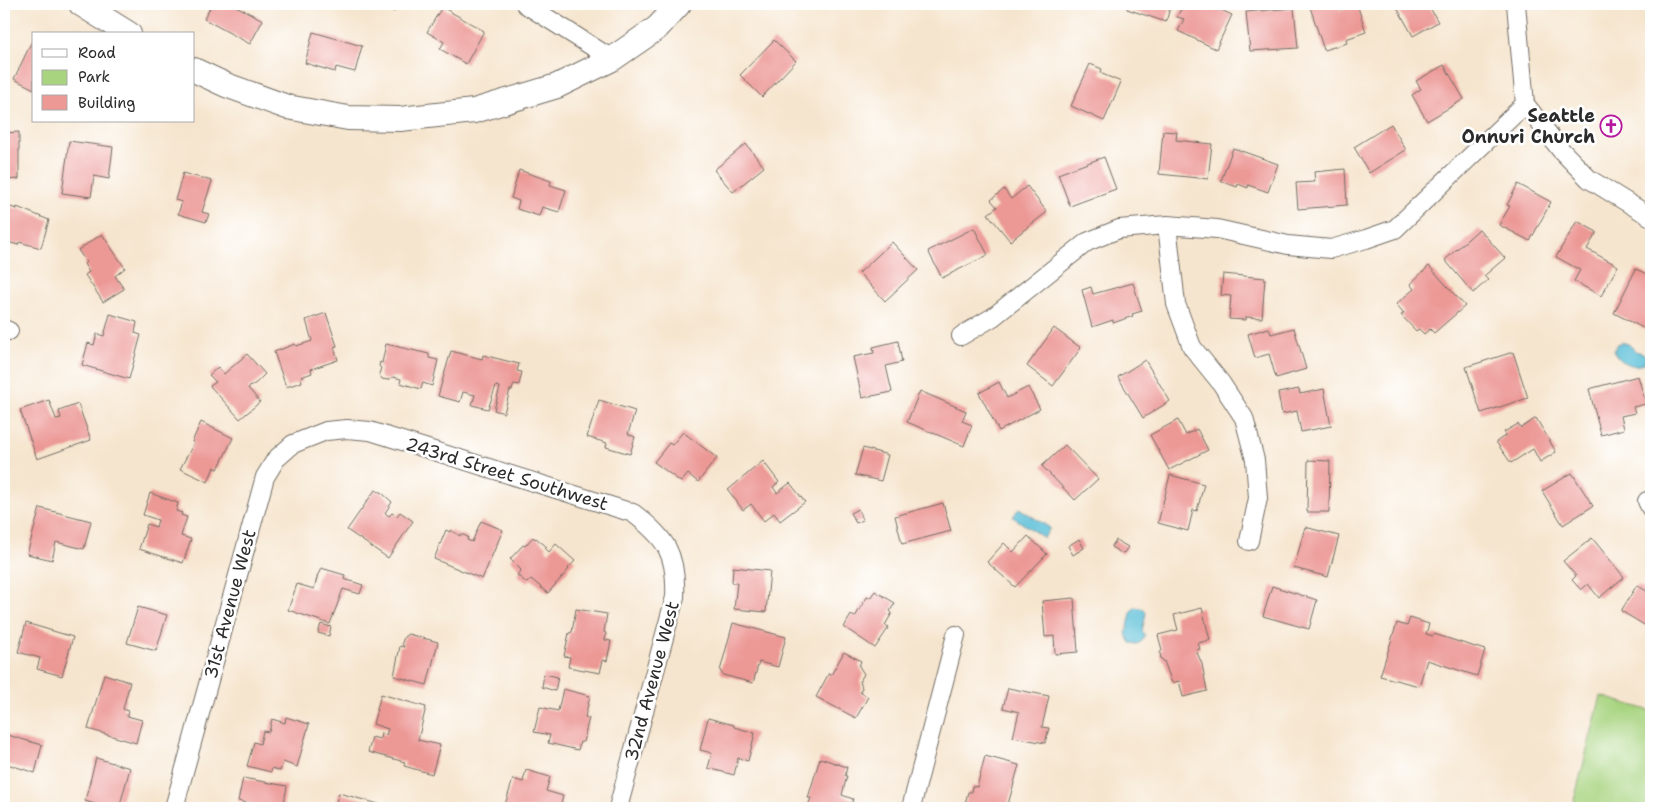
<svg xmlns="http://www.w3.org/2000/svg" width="1655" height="812" font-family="'Shantell Sans',sans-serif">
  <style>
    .green { fill: #a8d480; stroke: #6a8056 }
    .water { fill: #5bc0d8; stroke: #437682 }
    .building { fill: #ec9895 }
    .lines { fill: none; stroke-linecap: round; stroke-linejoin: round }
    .street-casing { stroke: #726c64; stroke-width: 20 }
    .secondary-casing { stroke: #726c64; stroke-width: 26 }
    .street { stroke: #fff; stroke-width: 18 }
    .secondary { stroke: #fff; stroke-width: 24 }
    .labels { text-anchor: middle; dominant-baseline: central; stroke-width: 5; stroke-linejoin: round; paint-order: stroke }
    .poi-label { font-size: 18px; font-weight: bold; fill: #2b2b2b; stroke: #fff; text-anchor: end }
    .street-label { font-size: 18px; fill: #2b2b2b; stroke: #fff }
  </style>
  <rect width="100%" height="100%" fill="#fff"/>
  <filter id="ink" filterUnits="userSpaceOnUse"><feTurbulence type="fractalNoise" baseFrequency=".02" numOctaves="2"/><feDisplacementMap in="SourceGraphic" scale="10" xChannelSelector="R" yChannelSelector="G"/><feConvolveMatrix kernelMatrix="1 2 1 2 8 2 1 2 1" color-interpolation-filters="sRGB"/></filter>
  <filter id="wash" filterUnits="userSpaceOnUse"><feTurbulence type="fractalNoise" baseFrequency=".0096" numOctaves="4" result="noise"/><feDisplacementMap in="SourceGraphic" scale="20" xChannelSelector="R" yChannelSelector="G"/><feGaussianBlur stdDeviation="1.12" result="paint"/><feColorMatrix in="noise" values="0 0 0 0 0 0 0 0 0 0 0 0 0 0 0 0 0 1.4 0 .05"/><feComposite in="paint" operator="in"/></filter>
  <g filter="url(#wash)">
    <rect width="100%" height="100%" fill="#f6e5ce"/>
    <!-- green -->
    <path class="green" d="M 1601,696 L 1651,711 L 1651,808 L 1572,808 Z"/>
    <!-- water -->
    <path class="water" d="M 1622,342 L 1628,343 L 1635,351 L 1643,353 L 1646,357 L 1644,363 C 1634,370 1618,361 1614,351 L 1617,344 Z
      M 1019,508 L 1050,528 L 1044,538 L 1013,517 Z
      M 1136,607 L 1144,609 L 1146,613 L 1142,631 L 1145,635 L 1143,640 L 1138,644 L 1131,643 L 1126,634 L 1132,610 Z"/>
    <g id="blocks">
      <!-- building -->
      <path class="building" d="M 212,4 L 232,4 L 263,20 L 250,44 L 204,19 Z
        M 381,4 L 399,4 L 394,12 Z
        M 1128,4 L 1171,4 L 1166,22 L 1127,9 Z
        M 1181,4 L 1208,4 L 1232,15 L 1216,49 L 1178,31 L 1184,19 L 1177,17 L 1181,9 L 1179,8 Z
        M 1320,4 L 1338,4 L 1340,10 L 1357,4 L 1366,32 L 1346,39 L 1347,43 L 1324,50 L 1310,7 Z
        M 1395,4 L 1428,4 L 1438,22 L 1413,36 Z
        M 442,7 L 484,31 L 466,64 L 440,49 L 444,42 L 427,32 Z
        M 1294,8 L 1298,48 L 1250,51 L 1246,12 Z
        M 313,32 L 362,46 L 355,72 L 336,67 L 335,72 L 305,63 Z
        M 774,40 L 796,61 L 762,97 L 740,75 Z
        M 32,41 L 34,42 L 34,89 L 14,79 Z
        M 1090,64 L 1102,69 L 1100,73 L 1121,82 L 1104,121 L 1071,106 Z
        M 1444,65 L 1464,99 L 1427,121 L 1412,95 L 1421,89 L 1416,81 Z
        M 1391,124 L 1406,150 L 1369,173 L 1354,147 Z
        M 1163,131 L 1177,132 L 1176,140 L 1212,144 L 1208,179 L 1159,174 Z
        M 19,132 L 19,179 L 4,180 L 4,133 Z
        M 69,141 L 113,147 L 109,179 L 94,176 L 91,197 L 62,193 Z
        M 746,144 L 764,167 L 733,192 L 714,170 Z
        M 1233,148 L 1278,164 L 1268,192 L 1248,185 L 1248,188 L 1238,184 L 1237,187 L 1221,181 Z
        M 1104,157 L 1116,189 L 1070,206 L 1058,174 Z
        M 1345,169 L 1347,205 L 1298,209 L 1296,183 L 1315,182 L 1314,172 Z
        M 519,170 L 551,181 L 550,185 L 566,190 L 559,212 L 542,207 L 539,216 L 517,209 L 519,201 L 511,198 Z
        M 183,173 L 212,181 L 202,212 L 209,214 L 206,222 L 178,214 L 182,202 L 175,200 Z
        M 1518,184 L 1551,202 L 1530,241 L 1499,225 L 1510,206 L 1507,205 Z
        M 1027,186 L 1047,212 L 1010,241 L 988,214 L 997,207 L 991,200 L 1004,189 L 1011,199 Z
        M 4,205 L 17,209 L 17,207 L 49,220 L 41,248 L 19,242 L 18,245 L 4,241 Z
        M 1577,221 L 1597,232 L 1587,249 L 1618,266 L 1601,296 L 1574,281 L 1580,270 L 1556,257 Z
        M 974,228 L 988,255 L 942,278 L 928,251 Z
        M 1479,229 L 1505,258 L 1484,276 L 1488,280 L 1473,293 L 1445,260 Z
        M 102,234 L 125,268 L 115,276 L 124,289 L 103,302 L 85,275 L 89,272 L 84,264 L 86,262 L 78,250 Z
        M 892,242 L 918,270 L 885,301 L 859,273 Z
        M 1429,266 L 1465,306 L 1434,333 L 1430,329 L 1424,334 L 1419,329 L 1416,331 L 1401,315 L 1404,313 L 1396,304 L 1414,289 L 1410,284 Z
        M 1636,269 L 1651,276 L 1651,328 L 1647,325 L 1645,329 L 1614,313 Z
        M 1223,274 L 1265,278 L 1262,318 L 1246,317 L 1246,320 L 1229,319 L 1231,296 L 1221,295 Z
        M 1133,283 L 1142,311 L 1132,314 L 1133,316 L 1113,323 L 1113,320 L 1092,327 L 1082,290 L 1091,287 L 1093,294 Z
        M 326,313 L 337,346 L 334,347 L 338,360 L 311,369 L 312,373 L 301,377 L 302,382 L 286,387 L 274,352 L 295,344 L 296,346 L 312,341 L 306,320 Z
        M 110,314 L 137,322 L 135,333 L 141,335 L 129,379 L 82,365 L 88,343 L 94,345 L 97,334 L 104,336 Z
        M 1054,328 L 1081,348 L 1053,386 L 1027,366 Z
        M 1269,328 L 1271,334 L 1294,328 L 1306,369 L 1276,378 L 1269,354 L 1255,358 L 1248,334 Z
        M 898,341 L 902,362 L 886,366 L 892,392 L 862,398 L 853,357 L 874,353 L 873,347 Z
        M 386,344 L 429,354 L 429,358 L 438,360 L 432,386 L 423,383 L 421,389 L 400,383 L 401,379 L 393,377 L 388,380 L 382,379 L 379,374 L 381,368 L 379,366 L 380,362 L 382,363 Z
        M 451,351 L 482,359 L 483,355 L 519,364 L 517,371 L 522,372 L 519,385 L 514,384 L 512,390 L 510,390 L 504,413 L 494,410 L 500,387 L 496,386 L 488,409 L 472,405 L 475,395 L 463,392 L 460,402 L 438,396 Z
        M 1513,352 L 1528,398 L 1481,413 L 1466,367 Z
        M 247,354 L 265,374 L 256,383 L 248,388 L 260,402 L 240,419 L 210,386 L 216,382 L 209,375 L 218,367 L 224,374 Z
        M 1145,360 L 1170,401 L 1143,418 L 1118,377 Z
        M 1638,376 L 1646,404 L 1633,407 L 1635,413 L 1621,416 L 1624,429 L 1601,435 L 1589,389 Z
        M 999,382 L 1007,398 L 1028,387 L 1040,409 L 999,431 L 979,393 Z
        M 1299,389 L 1300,394 L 1324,389 L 1331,426 L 1301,432 L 1297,411 L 1282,414 L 1278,393 Z
        M 920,391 L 966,411 L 962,421 L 972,425 L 964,446 L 907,422 Z
        M 49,400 L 56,419 L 61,418 L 59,411 L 78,404 L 91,440 L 37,459 L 20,410 Z
        M 599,400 L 635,411 L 628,434 L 635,437 L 630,454 L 606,447 L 607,443 L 587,437 Z
        M 1536,418 L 1556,452 L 1540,462 L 1533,449 L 1511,463 L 1496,442 L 1506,435 L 1504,432 L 1518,424 L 1521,428 Z
        M 1178,420 L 1186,435 L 1197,429 L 1208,450 L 1169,470 L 1150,435 Z
        M 201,422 L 233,438 L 218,469 L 214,467 L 208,482 L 180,469 L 194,443 L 192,442 Z
        M 683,432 L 717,458 L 698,482 L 688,474 L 681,482 L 654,462 L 669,443 L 672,445 Z
        M 1065,445 L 1098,479 L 1075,500 L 1042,466 Z
        M 863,448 L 888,455 L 881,481 L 855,475 Z
        M 1308,460 L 1330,461 L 1329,512 L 1307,512 Z
        M 763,461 L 779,482 L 773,487 L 777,493 L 790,483 L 805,502 L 780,521 L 774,513 L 764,521 L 751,504 L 743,510 L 728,490 Z
        M 1572,473 L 1593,506 L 1563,525 L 1542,491 Z
        M 1170,475 L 1204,484 L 1197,511 L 1193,510 L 1188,531 L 1158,523 Z
        M 375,490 L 382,493 L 392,502 L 385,513 L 389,516 L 392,513 L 397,516 L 400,512 L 413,521 L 388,558 L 347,530 Z
        M 150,493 L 178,503 L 176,511 L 182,513 L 181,515 L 187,517 L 181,536 L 191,539 L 183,563 L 139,549 L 147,524 L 156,527 L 158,520 L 143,515 Z
        M 943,503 L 951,531 L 902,544 L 895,516 Z
        M 40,508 L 91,521 L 84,549 L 56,542 L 52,560 L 27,554 Z
        M 858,509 L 863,520 L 856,523 L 850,513 Z
        M 481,521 L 503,530 L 482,579 L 434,559 L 446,530 L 450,532 L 451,530 L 460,536 L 461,534 L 468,537 L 467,540 L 472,542 Z
        M 1305,527 L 1339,536 L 1328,577 L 1294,568 Z
        M 1028,536 L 1047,554 L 1015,587 L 987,562 L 1004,543 L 1013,552 Z
        M 533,537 L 535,539 L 536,538 L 547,547 L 545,548 L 549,552 L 556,544 L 575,561 L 568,568 L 569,569 L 548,593 L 531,579 L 527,583 L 517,575 L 521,570 L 510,559 L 523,545 L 525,546 Z
        M 1592,538 L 1624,577 L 1599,598 L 1588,584 L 1581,590 L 1572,580 L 1576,576 L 1563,561 Z
        M 1079,539 L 1084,548 L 1073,555 L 1068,546 Z
        M 1116,540 L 1128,547 L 1123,554 L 1111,547 Z
        M 733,567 L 770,571 L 766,612 L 734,609 L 737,583 L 732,583 Z
        M 321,568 L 345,575 L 344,579 L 363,585 L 360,594 L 343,589 L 330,624 L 288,610 L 297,584 L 314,589 L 318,574 L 319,573 Z
        M 1637,585 L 1651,594 L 1651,629 L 1621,611 Z
        M 1272,586 L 1317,600 L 1309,629 L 1263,616 Z
        M 875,591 L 895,603 L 890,611 L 892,613 L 885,625 L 889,627 L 875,648 L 844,627 L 851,615 L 855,617 L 867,597 L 870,598 Z
        M 1074,598 L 1078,652 L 1055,654 L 1054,636 L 1045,637 L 1042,601 Z
        M 138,607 L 167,615 L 156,651 L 127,643 Z
        M 1202,608 L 1210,640 L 1198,643 L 1200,649 L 1196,650 L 1202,664 L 1207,691 L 1183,697 L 1179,681 L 1172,683 L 1164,661 L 1161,659 L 1160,653 L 1162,650 L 1158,635 L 1178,630 L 1174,615 Z
        M 576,609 L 607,614 L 604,632 L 606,633 L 605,640 L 611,641 L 607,661 L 603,660 L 600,673 L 568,667 L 570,657 L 564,656 L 569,633 L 572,632 Z
        M 1410,618 L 1429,624 L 1426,634 L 1433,636 L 1434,634 L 1485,650 L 1477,676 L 1427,660 L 1419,686 L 1380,676 L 1397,623 L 1407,626 Z
        M 26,623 L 73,637 L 62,676 L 37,669 L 40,658 L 18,652 Z
        M 733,623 L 786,637 L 778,667 L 759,662 L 753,683 L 723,675 L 720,671 Z
        M 321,624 L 331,627 L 329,636 L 318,633 Z
        M 408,634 L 438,642 L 427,685 L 394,676 L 400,646 L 404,647 L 402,643 L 404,637 Z
        M 844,652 L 861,661 L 859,666 L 864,674 L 860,681 L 862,688 L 860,692 L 868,697 L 856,718 L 816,697 L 829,673 L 831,675 Z
        M 104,674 L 130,682 L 123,709 L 128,711 L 127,716 L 142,720 L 136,743 L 88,729 Z
        M 544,674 L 558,677 L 555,691 L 542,687 Z
        M 1008,688 L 1049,696 L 1042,727 L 1049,728 L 1045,743 L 1013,737 L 1019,712 L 1003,708 Z
        M 563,689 L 590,696 L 585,717 L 589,718 L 583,742 L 580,742 L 578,750 L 548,743 L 550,735 L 534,732 L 540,707 L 558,711 Z
        M 381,694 L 426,707 L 418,740 L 440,745 L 432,774 L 404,766 L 405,762 L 368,752 L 372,737 L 380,739 L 381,733 L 386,735 L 388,729 L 373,724 Z
        M 286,717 L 309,724 L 297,767 L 283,762 L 280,771 L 272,768 L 271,772 L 247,766 L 254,742 L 260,744 L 263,731 L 269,732 L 272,719 L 285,723 Z
        M 708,718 L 734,725 L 734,727 L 755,733 L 748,761 L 738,758 L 734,775 L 708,768 L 712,753 L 700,750 Z
        M 4,734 L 42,745 L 35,773 L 4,763 Z
        M 985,756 L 1019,765 L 1007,808 L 964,808 L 968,792 L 971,792 L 972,786 L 977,787 Z
        M 96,758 L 130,768 L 120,805 L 115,808 L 109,806 L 108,808 L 85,801 Z
        M 820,758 L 847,767 L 845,776 L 847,776 L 842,795 L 853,799 L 850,808 L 807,808 L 811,798 L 808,798 Z
        M 526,770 L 550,777 L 546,791 L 563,796 L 560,808 L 504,808 L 513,779 L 523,782 Z
        M 243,778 L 287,786 L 283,808 L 256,808 L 257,805 L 238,801 Z
        M 339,793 L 393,808 L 334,808 Z"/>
    </g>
  </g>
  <g filter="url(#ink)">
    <use href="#blocks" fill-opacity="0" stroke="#726c64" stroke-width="1"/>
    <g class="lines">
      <!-- street casing -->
      <g class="street-casing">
        <path id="street" d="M 525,4 L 612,59
          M 1516,4 L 1525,104 L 1560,149 L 1589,179 L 1651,217
          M 1167,225 L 1176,304 L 1192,347 L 1221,383 L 1244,418 L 1255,460 L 1258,498 L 1249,541
          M 4,329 L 9,331
          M 961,336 L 993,317 L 1087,242 L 1119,229 L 1167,225 L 1217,229 L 1288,245 L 1331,249 L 1366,239 L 1395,229 L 1525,104
          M 1647,501 L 1651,509
          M 174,808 L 265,477 L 276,459 L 293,444 L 326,431 L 347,429 L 370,431 L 633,513 C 666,538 677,554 675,597 L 618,808
          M 911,808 L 956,635"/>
      </g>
      <!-- secondary casing -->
      <g class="secondary-casing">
        <path id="secondary" d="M 81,4 L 129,34
          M 194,70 L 226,85 L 287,107 L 348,118 L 400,119 L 474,111 L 557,86 L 612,59 L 657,28 L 679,4"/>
      </g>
      <!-- street -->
      <use href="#street" class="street"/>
      <!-- secondary -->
      <use href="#secondary" class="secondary"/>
    </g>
  </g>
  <!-- icons -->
  <defs>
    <g id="church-ring" transform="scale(1.125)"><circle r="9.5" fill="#fff" stroke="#b5179e" stroke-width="1.5"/><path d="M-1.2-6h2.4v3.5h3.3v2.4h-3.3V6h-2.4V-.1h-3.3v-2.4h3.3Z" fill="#b5179e"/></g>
  </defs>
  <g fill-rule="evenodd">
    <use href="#church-ring" x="1611" y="126"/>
  </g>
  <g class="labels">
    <!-- poi labels -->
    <g class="poi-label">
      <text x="1595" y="116">Seattle<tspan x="1595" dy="21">Onnuri Church</tspan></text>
    </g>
    <!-- street labels -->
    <g class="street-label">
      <text transform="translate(507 474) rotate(17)">243rd Street Southwest</text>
      <text transform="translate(230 604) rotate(-75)">31st Avenue West</text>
      <text transform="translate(652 681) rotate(-75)">32nd Avenue West</text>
    </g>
  </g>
  <!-- margin -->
  <rect width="1655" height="812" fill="none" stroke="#fff" stroke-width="20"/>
  <!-- legend -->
  <rect x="32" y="32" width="162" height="90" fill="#ffffff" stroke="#aaaaaa"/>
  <rect x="42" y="49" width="25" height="8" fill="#ffffff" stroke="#aaaaaa"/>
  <text x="78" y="58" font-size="15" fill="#2b2b2b">Road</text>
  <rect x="42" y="70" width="25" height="15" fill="#a8d480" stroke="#aaaaaa"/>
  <text x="78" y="82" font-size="15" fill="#2b2b2b">Park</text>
  <rect x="42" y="95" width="25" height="15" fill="#ec9895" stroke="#aaaaaa"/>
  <text x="78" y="108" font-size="15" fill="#2b2b2b">Building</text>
</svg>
